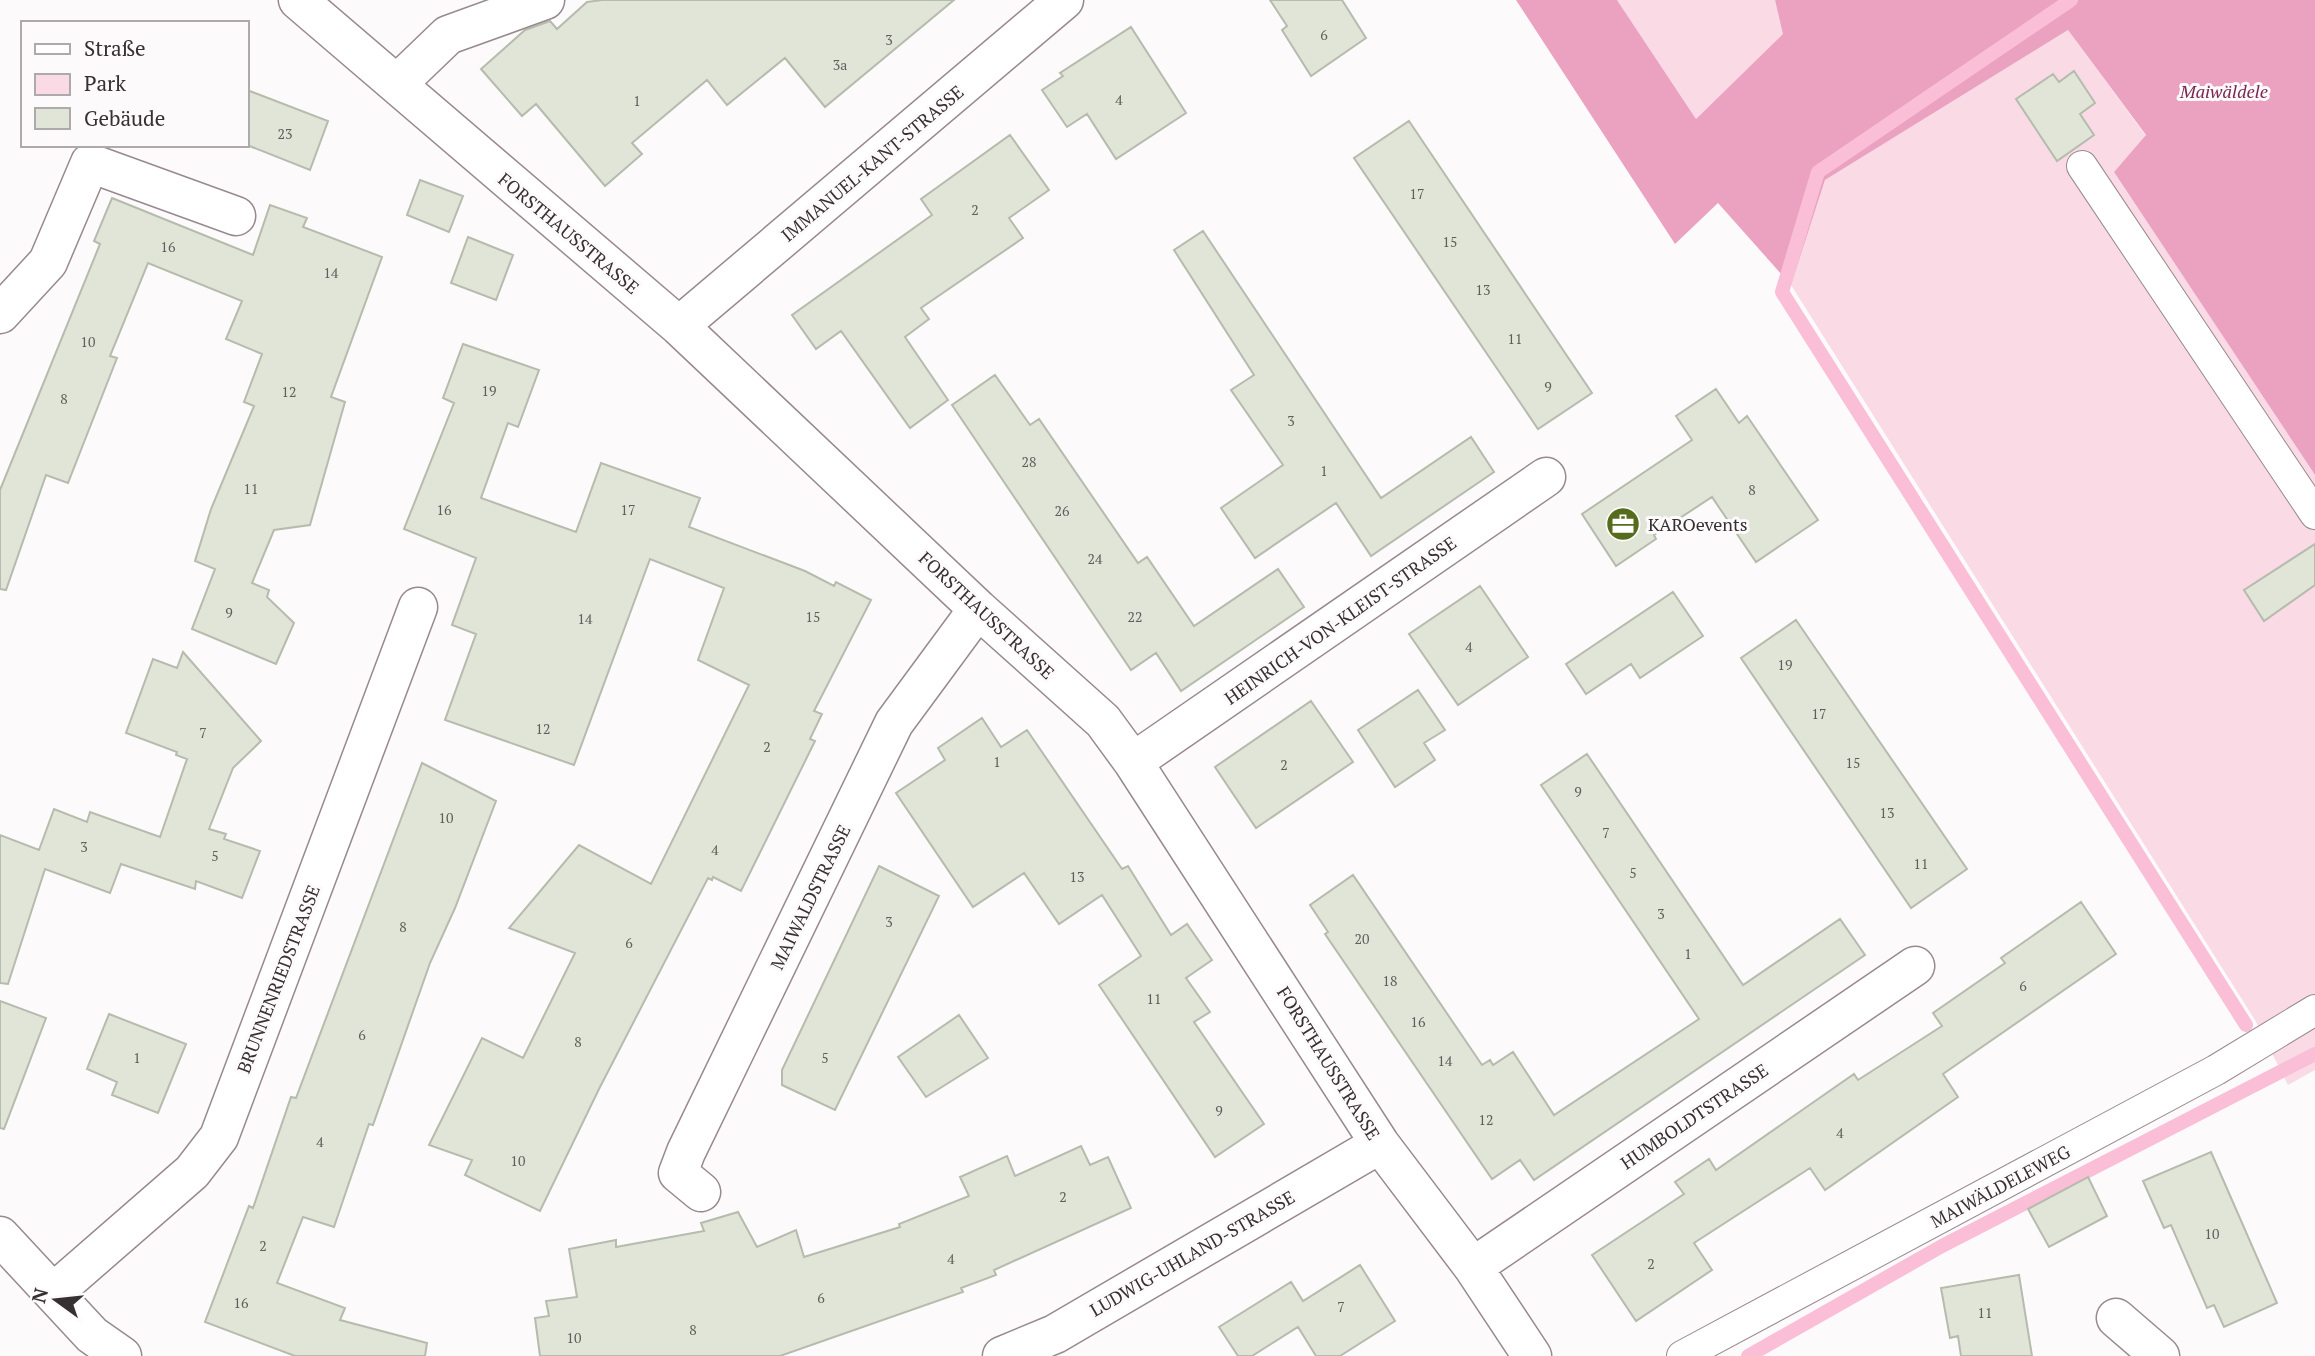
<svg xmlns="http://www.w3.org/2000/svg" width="2315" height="1356" font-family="'PT Serif',serif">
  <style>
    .green { fill: #f9dae5 }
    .forest { fill: #eba2c0 }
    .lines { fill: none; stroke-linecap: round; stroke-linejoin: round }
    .stream { stroke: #fabed6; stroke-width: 14 }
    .building { fill: #e0e5d7; stroke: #b5bbad; stroke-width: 2 }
    .service-casing { stroke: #98898e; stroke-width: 32 }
    .minor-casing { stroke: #98898e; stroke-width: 41 }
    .service { stroke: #fff; stroke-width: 30 }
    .minor { stroke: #fff; stroke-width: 38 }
    .labels { text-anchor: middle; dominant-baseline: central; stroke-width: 6; stroke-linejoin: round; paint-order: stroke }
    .number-label { font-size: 14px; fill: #615d5c }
    .park-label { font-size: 18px; font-style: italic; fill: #7b2751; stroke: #fdfafb }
    .street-label { font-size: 18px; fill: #373033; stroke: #fdfafb }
    .poi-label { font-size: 18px; fill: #373033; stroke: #fdfafb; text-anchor: start }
  </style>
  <rect width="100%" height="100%" fill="#fdfafb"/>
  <!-- green -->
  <path class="green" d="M 1617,0 L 1775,0 L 1784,34 L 1696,119 Z
    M 2068,30 L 2146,136 L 2114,172 L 2315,475 L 2315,1070 L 2288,1085 L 2255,1020 L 1791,285 L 1825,180 Z"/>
  <!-- forest -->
  <path class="forest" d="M 1516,0 L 1617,0 L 1696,119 L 1783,34 L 1775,0 L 2315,0 L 2315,475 L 2114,172 L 2146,135 L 2068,30 L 1825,180 L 1791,285 L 1718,203 L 1675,244 Z"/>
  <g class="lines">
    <!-- stream -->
    <path class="stream" d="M 2071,0 L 1818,172 L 1782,292 L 2246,1025
      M 1748,1356 L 1942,1246 L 2315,1054"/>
  </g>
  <!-- building -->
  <path class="building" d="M 602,0 L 954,0 L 825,107 L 785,58 L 727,105 L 707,80 L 632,143 L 642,154 L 605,186 L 536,104 L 522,116 L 481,69 L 525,30 L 550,21 L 557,29 L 587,2 Z
    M 1270,0 L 1342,0 L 1366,38 L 1311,76 L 1282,30 L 1287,26 Z
    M 1131,27 L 1186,113 L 1116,159 L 1087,114 L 1067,127 L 1042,90 L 1063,76 L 1060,73 Z
    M 2074,71 L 2095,103 L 2080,114 L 2094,135 L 2057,161 L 2016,99 L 2053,74 L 2059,82 Z
    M 247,90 L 328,121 L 310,170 L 247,145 Z
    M 1409,121 L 1592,393 L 1538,429 L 1354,158 Z
    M 1010,135 L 1049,190 L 1009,218 L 1023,238 L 921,308 L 929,319 L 905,337 L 948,400 L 910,428 L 841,331 L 816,349 L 792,315 L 932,215 L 921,199 Z
    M 420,180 L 463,196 L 449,232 L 407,215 Z
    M 112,198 L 253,255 L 270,205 L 307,218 L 303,227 L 382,257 L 331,397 L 345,402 L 310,525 L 274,530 L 252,583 L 269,590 L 267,597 L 294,623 L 276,664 L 192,629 L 215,569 L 195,561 L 211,509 L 254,406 L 244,402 L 262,354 L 226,339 L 242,301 L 148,263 L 110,356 L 117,358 L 68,483 L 46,475 L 6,590 L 0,589 L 0,490 L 100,244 L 94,241 Z
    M 1203,231 L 1381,498 L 1471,437 L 1494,472 L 1371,556 L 1336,503 L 1255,558 L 1221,508 L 1283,465 L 1231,390 L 1254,375 L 1174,250 Z
    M 468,237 L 513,255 L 496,300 L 451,283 Z
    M 463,344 L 539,370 L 518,427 L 508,423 L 481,498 L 576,532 L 601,463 L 700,498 L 689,527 L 805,571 L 834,586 L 836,582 L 871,600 L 814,711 L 822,714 L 810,739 L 815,741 L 741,891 L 713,877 L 712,880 L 708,878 L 599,1089 L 540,1211 L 465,1175 L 472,1160 L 429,1145 L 482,1038 L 523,1058 L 575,953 L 509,928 L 579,845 L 651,884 L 749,685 L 698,660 L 724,588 L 650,559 L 574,765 L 445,720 L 476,634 L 452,625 L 476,558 L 404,529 L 454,403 L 443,398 Z
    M 995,375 L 1030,425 L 1039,419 L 1138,563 L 1147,557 L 1194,626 L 1278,569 L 1304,607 L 1181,691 L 1156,653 L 1131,670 L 952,405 Z
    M 1716,389 L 1739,423 L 1747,416 L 1818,520 L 1756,562 L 1712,497 L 1654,535 L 1656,539 L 1616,566 L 1582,514 L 1692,440 L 1676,416 Z
    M 2315,544 L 2315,585 L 2264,621 L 2244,590 Z
    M 1480,586 L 1528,657 L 1458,705 L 1409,634 Z
    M 1673,592 L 1703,636 L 1640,678 L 1631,664 L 1586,694 L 1566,664 Z
    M 1796,620 L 1967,869 L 1911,908 L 1741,658 Z
    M 183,652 L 261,741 L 233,768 L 209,829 L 226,834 L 224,839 L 260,851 L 242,898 L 196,881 L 195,889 L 121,864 L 110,893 L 45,869 L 8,984 L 0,983 L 0,835 L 39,850 L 54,809 L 87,822 L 90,812 L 160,837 L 187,759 L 176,755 L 177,752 L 126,733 L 153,659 L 177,668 Z
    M 1418,690 L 1445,730 L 1424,743 L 1435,760 L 1395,787 L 1358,730 Z
    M 1311,701 L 1353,762 L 1256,828 L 1215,767 Z
    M 982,718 L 1001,747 L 1027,730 L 1122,869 L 1128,866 L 1171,935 L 1187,924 L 1212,960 L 1186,978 L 1210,1012 L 1194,1022 L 1264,1124 L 1215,1157 L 1099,985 L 1141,956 L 1102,895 L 1059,924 L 1024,873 L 973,907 L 896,793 L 945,760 L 938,748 Z
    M 1587,754 L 1743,985 L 1840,919 L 1865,955 L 1534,1180 L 1520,1160 L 1492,1179 L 1325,934 L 1328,932 L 1310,905 L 1353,875 L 1482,1065 L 1490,1060 L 1493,1065 L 1513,1052 L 1554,1115 L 1699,1019 L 1541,785 Z
    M 422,763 L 496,801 L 455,908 L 430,963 L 373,1125 L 369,1124 L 334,1227 L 303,1217 L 277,1283 L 345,1308 L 340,1320 L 427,1343 L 425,1356 L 295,1356 L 205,1322 L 249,1206 L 253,1208 L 291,1097 L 296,1098 Z
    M 879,866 L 939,896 L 835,1110 L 782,1085 L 782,1070 Z
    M 2081,902 L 2116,954 L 1943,1074 L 1958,1097 L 1825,1190 L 1810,1168 L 1694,1243 L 1712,1270 L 1636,1321 L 1592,1255 L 1684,1194 L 1675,1182 L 1709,1159 L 1716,1170 L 1854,1074 L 1858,1080 L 1942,1026 L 1933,1013 L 2005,963 L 2001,958 Z
    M 0,1001 L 46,1018 L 4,1129 L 0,1128 Z
    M 109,1014 L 186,1044 L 158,1113 L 112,1095 L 117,1082 L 87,1069 Z
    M 959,1015 L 988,1058 L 926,1097 L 898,1057 Z
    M 1081,1146 L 1090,1165 L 1108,1157 L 1131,1208 L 994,1270 L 996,1275 L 961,1288 L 963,1292 L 780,1356 L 540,1356 L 535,1318 L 549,1316 L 546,1301 L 577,1297 L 569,1249 L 616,1240 L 616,1247 L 704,1231 L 701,1223 L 738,1212 L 757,1247 L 796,1230 L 804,1257 L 900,1227 L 899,1224 L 969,1196 L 960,1177 L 1007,1156 L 1015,1176 Z
    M 2211,1152 L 2277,1303 L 2224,1327 L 2214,1305 L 2207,1308 L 2171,1225 L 2164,1228 L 2143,1181 Z
    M 2088,1177 L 2107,1216 L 2049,1247 L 2028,1209 Z
    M 1360,1265 L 1395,1321 L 1340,1356 L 1316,1356 L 1298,1327 L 1252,1356 L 1238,1356 L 1219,1327 L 1291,1282 L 1303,1301 Z
    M 2019,1275 L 2032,1356 L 1961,1356 L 1958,1336 L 1950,1338 L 1941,1288 Z"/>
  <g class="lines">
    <!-- service casing -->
    <g class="service-casing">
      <path id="service" d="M 2082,166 L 2315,514
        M 1682,1356 L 2216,1070 L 2315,1010"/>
    </g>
    <!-- minor casing -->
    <g class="minor-casing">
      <path id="minor" d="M 298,0 L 679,326 L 978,609 L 1103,721 L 1133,762 L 1380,1144 L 1473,1267 L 1532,1356
        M 397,84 L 448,35 L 545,0
        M 0,314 L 48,262 L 90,163 L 236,216
        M 679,326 L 1064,0
        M 1133,762 L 1546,477
        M 701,1192 L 678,1173 L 686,1152 L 894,723 L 978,609
        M 0,1236 L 92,1335 L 122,1356
        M 1473,1267 L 1915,966
        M 53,1293 L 192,1172 L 219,1137 L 418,607
        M 2116,1318 L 2160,1356
        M 1002,1356 L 1055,1334 L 1380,1144"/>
    </g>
    <!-- service -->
    <use href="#service" class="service"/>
    <!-- minor -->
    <use href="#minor" class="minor"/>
  </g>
  <!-- icons -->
  <defs>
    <g id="office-disc" transform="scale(1.75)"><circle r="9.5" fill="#556c1c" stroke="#fdfafb"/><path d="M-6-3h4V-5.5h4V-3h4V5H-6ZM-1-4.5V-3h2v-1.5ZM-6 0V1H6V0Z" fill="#fff"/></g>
  </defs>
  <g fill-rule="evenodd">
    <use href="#office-disc" x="1623" y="524"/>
  </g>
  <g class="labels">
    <!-- number labels -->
    <g class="number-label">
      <text x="1324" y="34">6</text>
      <text x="889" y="39">3</text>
      <text x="840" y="64">3a</text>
      <text x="1119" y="99">4</text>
      <text x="637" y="100">1</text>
      <text x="285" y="133">23</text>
      <text x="1417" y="193">17</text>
      <text x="975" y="209">2</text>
      <text x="1450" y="241">15</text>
      <text x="168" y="246">16</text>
      <text x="331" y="272">14</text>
      <text x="1483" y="289">13</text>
      <text x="1515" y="338">11</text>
      <text x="88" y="341">10</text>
      <text x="1548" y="386">9</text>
      <text x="489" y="390">19</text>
      <text x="289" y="391">12</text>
      <text x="64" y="398">8</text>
      <text x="1291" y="420">3</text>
      <text x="1029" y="461">28</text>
      <text x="1324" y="470">1</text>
      <text x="251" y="488">11</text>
      <text x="1752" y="489">8</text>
      <text x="444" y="509">16</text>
      <text x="628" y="509">17</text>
      <text x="1062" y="510">26</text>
      <text x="1095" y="558">24</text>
      <text x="229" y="612">9</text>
      <text x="813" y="616">15</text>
      <text x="1135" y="616">22</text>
      <text x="585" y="618">14</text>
      <text x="1469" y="646">4</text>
      <text x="1785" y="664">19</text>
      <text x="1819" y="713">17</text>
      <text x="543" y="728">12</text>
      <text x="203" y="732">7</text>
      <text x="767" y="746">2</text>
      <text x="997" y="761">1</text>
      <text x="1853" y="762">15</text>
      <text x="1284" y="764">2</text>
      <text x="1578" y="791">9</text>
      <text x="1887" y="812">13</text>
      <text x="446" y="817">10</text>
      <text x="1606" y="832">7</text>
      <text x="84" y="846">3</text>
      <text x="715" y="849">4</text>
      <text x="215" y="855">5</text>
      <text x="1921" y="863">11</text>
      <text x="1633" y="872">5</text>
      <text x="1077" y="876">13</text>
      <text x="1661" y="913">3</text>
      <text x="889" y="921">3</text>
      <text x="403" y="926">8</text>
      <text x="1362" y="938">20</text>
      <text x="629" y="942">6</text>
      <text x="1688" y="953">1</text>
      <text x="1390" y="980">18</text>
      <text x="2023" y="985">6</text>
      <text x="1154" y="998">11</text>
      <text x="1418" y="1021">16</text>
      <text x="362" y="1034">6</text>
      <text x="578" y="1041">8</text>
      <text x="137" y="1057">1</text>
      <text x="825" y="1057">5</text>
      <text x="1445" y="1060">14</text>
      <text x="1219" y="1110">9</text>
      <text x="1486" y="1119">12</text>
      <text x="1840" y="1132">4</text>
      <text x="320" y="1141">4</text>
      <text x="518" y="1160">10</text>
      <text x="1063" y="1196">2</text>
      <text x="2212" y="1233">10</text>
      <text x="263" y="1245">2</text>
      <text x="951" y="1258">4</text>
      <text x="1651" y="1263">2</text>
      <text x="821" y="1297">6</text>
      <text x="241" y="1302">16</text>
      <text x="1341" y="1306">7</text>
      <text x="1985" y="1312">11</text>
      <text x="693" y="1329">8</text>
      <text x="574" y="1337">10</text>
    </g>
    <!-- park labels -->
    <g class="park-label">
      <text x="2224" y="91">Maiwäldele</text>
    </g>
    <!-- street labels -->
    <g class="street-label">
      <text transform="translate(872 163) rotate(-40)">IMMANUEL-KANT-STRASSE</text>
      <text transform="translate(569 233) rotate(40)">FORSTHAUSSTRASSE</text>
      <text transform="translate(987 615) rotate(43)">FORSTHAUSSTRASSE</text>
      <text transform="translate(1340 620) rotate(-35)">HEINRICH-VON-KLEIST-STRASSE</text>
      <text transform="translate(810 897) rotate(-64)">MAIWALDSTRASSE</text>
      <text transform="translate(278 979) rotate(-69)">BRUNNENRIEDSTRASSE</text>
      <text transform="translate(1329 1063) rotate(58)">FORSTHAUSSTRASSE</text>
      <text transform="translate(1694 1116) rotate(-34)">HUMBOLDTSTRASSE</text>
      <text transform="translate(2000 1186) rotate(-28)">MAIWÄLDELEWEG</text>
      <text transform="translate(1192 1253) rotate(-30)">LUDWIG-UHLAND-STRASSE</text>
    </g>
    <!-- poi labels -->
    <g class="poi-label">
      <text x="1648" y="524">KAROevents</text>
    </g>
  </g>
  <!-- legend -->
  <rect x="21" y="21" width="228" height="126" fill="#fdfafb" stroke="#aea9ab" stroke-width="2"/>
  <rect x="35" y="44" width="35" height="10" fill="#ffffff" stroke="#aea9ab" stroke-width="2"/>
  <text x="84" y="56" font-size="21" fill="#373033">Straße</text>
  <rect x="35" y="74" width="35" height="21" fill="#f9dae5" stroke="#aea9ab" stroke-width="2"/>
  <text x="84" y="91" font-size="21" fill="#373033">Park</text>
  <rect x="35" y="108" width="35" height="21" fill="#e0e5d7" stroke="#aea9ab" stroke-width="2"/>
  <text x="84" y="126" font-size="21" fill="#373033">Gebäude</text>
  <!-- north arrow -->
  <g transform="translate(56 1300) rotate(285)" stroke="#fdfafb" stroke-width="5" paint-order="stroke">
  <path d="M0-5L12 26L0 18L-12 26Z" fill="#373033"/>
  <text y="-10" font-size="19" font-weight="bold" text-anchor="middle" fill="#373033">N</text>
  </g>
</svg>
